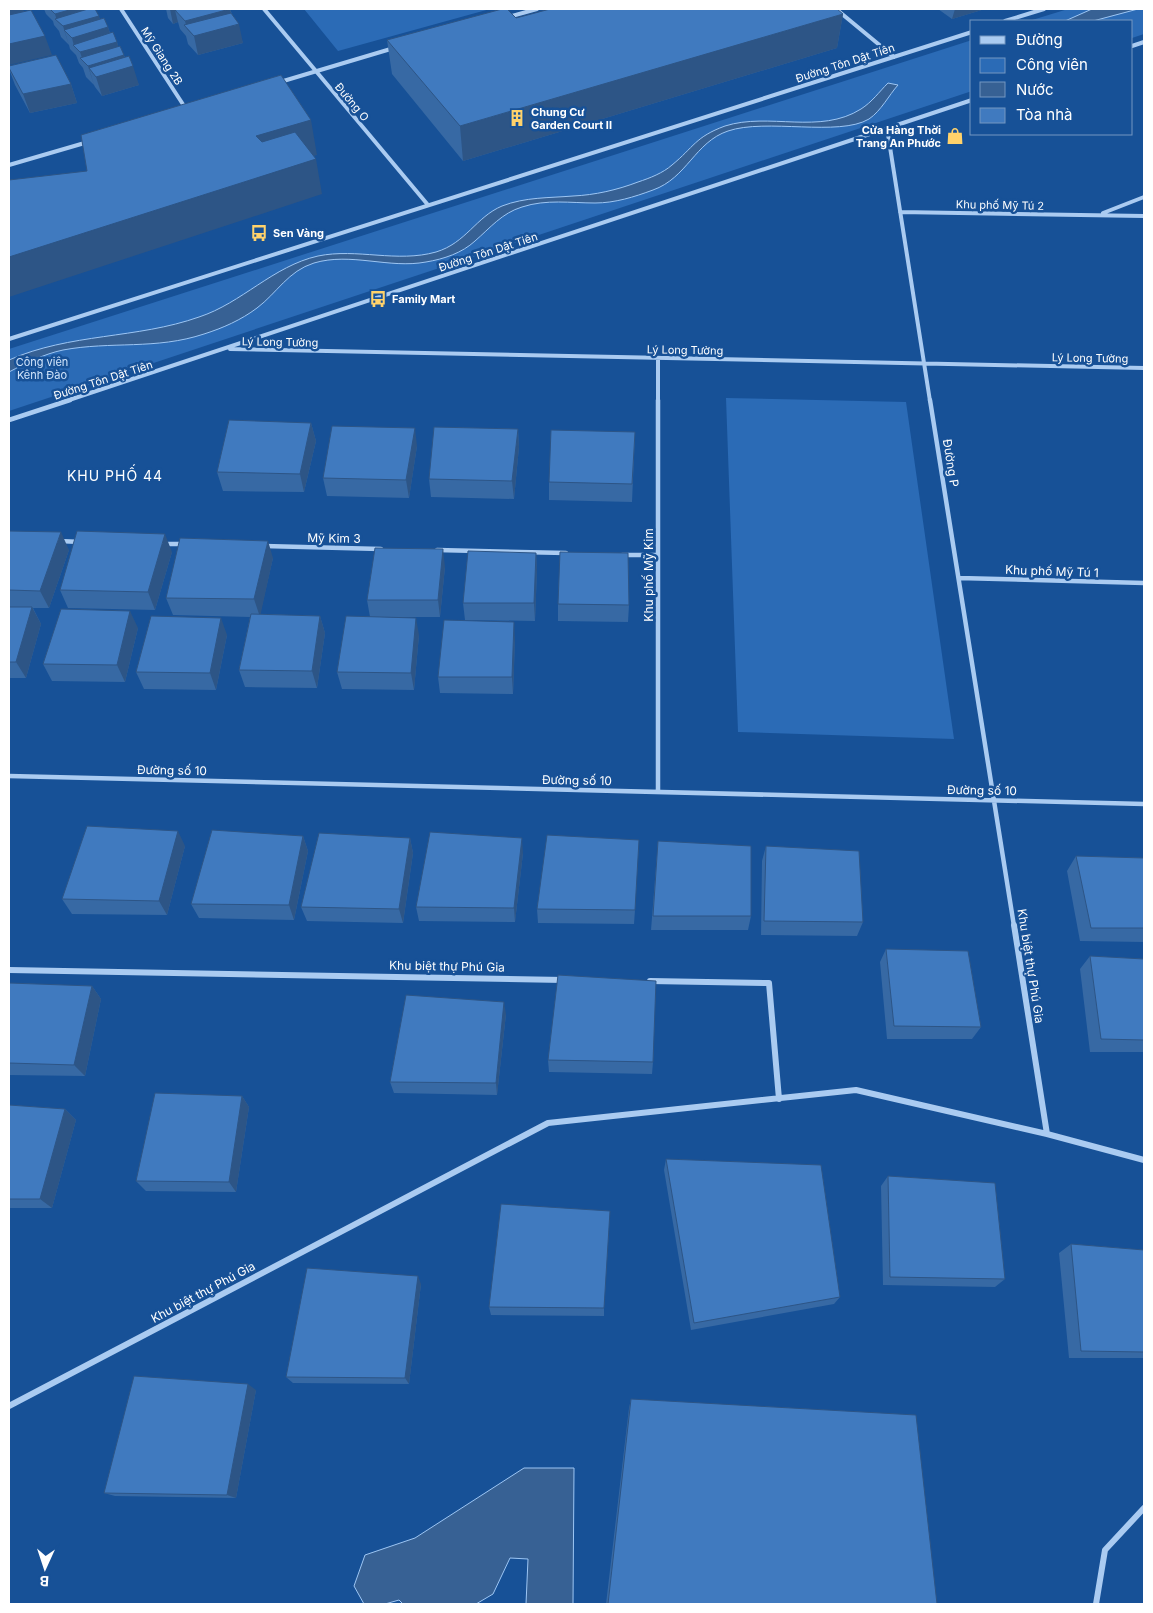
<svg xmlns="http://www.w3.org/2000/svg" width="1153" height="1613" font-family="Inter,sans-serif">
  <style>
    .green { fill: #2b6bb6 }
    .water { fill: #376194; stroke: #9dc6f4 }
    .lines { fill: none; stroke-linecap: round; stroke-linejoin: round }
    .street-far2 { stroke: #aacbf1; stroke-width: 4 }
    .street-far1 { stroke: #aacbf1; stroke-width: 4.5 }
    .street { stroke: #aacbf1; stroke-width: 6 }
    .wall { fill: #3769a4 }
    .shaded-wall { fill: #2d5586 }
    .building { fill: #407abf; stroke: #2d5586 }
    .labels { text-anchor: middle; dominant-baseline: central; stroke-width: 5; stroke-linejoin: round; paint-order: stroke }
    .far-street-label { font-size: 11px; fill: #fff; stroke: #175197 }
    .far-poi-label { font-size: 11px; font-weight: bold; fill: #fff; stroke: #175197; text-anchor: start }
    .far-park-label { font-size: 11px; fill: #d2e5fc; stroke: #175197 }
    .street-label { font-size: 12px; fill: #fff; stroke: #175197 }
    .neighbourhood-label { font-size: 14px; letter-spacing: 1px; fill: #fff; stroke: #175197 }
  </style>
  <rect width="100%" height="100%" fill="#175197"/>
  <!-- green -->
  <path class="green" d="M 304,9 L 490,9 L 338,51 Z
    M 1068,9 L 1144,9 L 1144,34 L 1132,38 L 1132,21 L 1029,21 Z
    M 972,40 L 972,91 L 9,411 L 9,349 Z
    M 726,398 L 906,402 L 954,739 L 738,732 Z"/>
  <!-- water -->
  <path class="water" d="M 1092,9 L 1138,9 L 1093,21 L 1065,21 Z
    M 888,83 L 898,85 C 889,95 881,111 869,119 C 839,137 766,118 728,131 C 695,142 687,178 653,190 C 634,197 615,203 595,203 C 571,203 546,199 522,207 C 502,213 490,228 475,241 C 462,253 444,259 426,262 C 389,269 351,252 314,263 C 288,271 277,293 257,308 C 241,320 223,328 204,334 C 156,350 111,341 63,350 C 44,354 26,363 9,372 L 9,360 C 70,333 137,339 199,317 C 242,303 273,266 318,256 C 357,248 397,263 436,252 C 466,243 476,217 502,206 C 525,197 549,198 573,196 C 595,195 617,190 638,182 C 650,178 663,173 672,165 C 694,147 695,137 725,126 C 769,112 820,135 861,109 C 872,102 879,92 888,83 Z
    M 524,1468 L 574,1468 L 573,1604 L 526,1604 L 528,1559 L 510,1558 L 493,1594 L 476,1604 L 403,1604 L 399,1600 L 385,1604 L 364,1604 L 354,1586 L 365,1555 L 415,1538 Z"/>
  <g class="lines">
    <!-- street-far2 -->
    <path class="street-far2" d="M 121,9 L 186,109
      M 264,9 L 428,205
      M 836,9 L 894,57
      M 508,17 L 537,9
      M 1005,21 L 1044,9
      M 1132,46 L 1144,42
      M 280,82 L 394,48
      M 887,128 L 930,401
      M 9,165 L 88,142
      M 900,212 L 1144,216
      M 1103,213 L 1144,197
      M 9,339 L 972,32
      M 230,349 L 1144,368
      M 658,358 L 658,401
      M 66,401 L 972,100"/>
    <!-- street-far1 -->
    <path class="street-far1" d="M 658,400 L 658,792
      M 930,400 L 1014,926
      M 9,420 L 70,400
      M 59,541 L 81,542
      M 162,544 L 186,544
      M 264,546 L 381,549
      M 437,550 L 566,553
      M 622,555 L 658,555
      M 959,578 L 1144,583
      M 9,776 L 1144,804"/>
    <!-- street -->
    <path class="street" d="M 1014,925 L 1047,1134
      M 9,970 L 564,980
      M 650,981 L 769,983 L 779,1099
      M 9,1406 L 548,1123 L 856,1090 L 1047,1134 L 1144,1160
      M 1096,1604 L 1105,1550 L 1144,1508"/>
  </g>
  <!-- wall -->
  <path class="wall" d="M 44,9 L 95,9 L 100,19 L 108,27 L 110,33 L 117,42 L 118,46 L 125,57 L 139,85 L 102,96 L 95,87 L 94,85 L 86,77 L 83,68 L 79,63 L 76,55 L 70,49 L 69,45 L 61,37 L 59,31 L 54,25 L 53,21 L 46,14 Z
    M 166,9 L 230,9 L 243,43 L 198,55 L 188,44 L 186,36 L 180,29 L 178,22 L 173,24 L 168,18 Z
    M 938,9 L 985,9 L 952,19 Z
    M 843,14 L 837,48 L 463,161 L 392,74 L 387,40 L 516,18 Z
    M 9,66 L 71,84 L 77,103 L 30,113 L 15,85 L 9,69 Z
    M 311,423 L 316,441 L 304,492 L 223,491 L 217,472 Z
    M 518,429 L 519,447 L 514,499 L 431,497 L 429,479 Z
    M 635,432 L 632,502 L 549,500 L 549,482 Z
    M 417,446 L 409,498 L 327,496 L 323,478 Z
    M 9,531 L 69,550 L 49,608 L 33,608 L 41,624 L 26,678 L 9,678 Z
    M 172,552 L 155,610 L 68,608 L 60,590 Z
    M 536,553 L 537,570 L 535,621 L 465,620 L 463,603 Z
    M 273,558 L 260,614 L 320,616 L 325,633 L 317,688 L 245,687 L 239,670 L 250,617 L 173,615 L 166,598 Z
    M 445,567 L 440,617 L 370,617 L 367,600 Z
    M 558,604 L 629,605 L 628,622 L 558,621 Z
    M 138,628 L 125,682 L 52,681 L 43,664 Z
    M 227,635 L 216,690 L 144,689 L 136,672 Z
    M 419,635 L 414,690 L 342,689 L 337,672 Z
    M 515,639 L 513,694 L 440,693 L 438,677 Z
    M 303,836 L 308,851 L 294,920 L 199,918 L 191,904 Z
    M 410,838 L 413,853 L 403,923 L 307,921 L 301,907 Z
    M 658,841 L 751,916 L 748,930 L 651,930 Z
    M 185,846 L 167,915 L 72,914 L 62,899 Z
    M 766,846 L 863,922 L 857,936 L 761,935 L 762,861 Z
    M 523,853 L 515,922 L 419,921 L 416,907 Z
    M 1076,856 L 1144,858 L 1144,942 L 1080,941 L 1067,871 Z
    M 537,909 L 635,910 L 634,924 L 538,923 Z
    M 886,949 L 981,1027 L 972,1039 L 887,1039 L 880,962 Z
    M 1090,956 L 1144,959 L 1144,1052 L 1090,1052 L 1080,969 Z
    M 9,983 L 92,986 L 101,999 L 85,1076 L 9,1075 Z
    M 506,1014 L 497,1095 L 394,1093 L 390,1082 Z
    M 548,1060 L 653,1062 L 652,1074 L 549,1072 Z
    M 242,1096 L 249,1107 L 236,1192 L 146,1191 L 136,1181 Z
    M 9,1105 L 65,1109 L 76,1120 L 52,1208 L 9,1208 Z
    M 666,1159 L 840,1297 L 834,1304 L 691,1330 L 664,1170 Z
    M 888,1176 L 1005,1279 L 995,1287 L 883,1285 L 881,1186 Z
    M 1071,1244 L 1144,1250 L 1144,1358 L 1069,1358 L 1059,1253 Z
    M 421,1284 L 409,1384 L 293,1383 L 286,1377 Z
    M 489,1307 L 604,1308 L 604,1316 L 491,1315 Z
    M 256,1390 L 236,1498 L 115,1496 L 104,1493 Z
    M 631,1399 L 937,1604 L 606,1604 L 629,1408 Z"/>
  <!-- shaded-wall -->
  <path class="shaded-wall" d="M 9,9 L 23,9 L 26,17 L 9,20 Z
    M 50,9 L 93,9 L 99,16 L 103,29 L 108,27 L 113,43 L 117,42 L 121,56 L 124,55 L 128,67 L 133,66 L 139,85 L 102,96 L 96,77 L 89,68 L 94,85 L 88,66 L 83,61 L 80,52 L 74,46 L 72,38 L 64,30 L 69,45 L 63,26 L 57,21 L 55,14 Z
    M 170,9 L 220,9 L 175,10 L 178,22 L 173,24 Z
    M 230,9 L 234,26 L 239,24 L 243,43 L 198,55 L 194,36 L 187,29 L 185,21 Z
    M 955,9 L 985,9 L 952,19 Z
    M 843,14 L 837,48 L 463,161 L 460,126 Z
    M 45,36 L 52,55 L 9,65 L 9,44 Z
    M 71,84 L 77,103 L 30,113 L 23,94 Z
    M 311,120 L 317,155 L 263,171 L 256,136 Z
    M 316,159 L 322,194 L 9,297 L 9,257 Z
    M 311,423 L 316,441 L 304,492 L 300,474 Z
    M 415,428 L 417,446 L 409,498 L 406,480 Z
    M 518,429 L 519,447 L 514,499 L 512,481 Z
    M 61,532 L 69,550 L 49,608 L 40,591 Z
    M 165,534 L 172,552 L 155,610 L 148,592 Z
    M 268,541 L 273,558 L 260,617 L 254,599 Z
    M 443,549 L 445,567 L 440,617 L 438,600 Z
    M 536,553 L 537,570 L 535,621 L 534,603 Z
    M 32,607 L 41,624 L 26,678 L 16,662 Z
    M 130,611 L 138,628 L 125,682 L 117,665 Z
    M 320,616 L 325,633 L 317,688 L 312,671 Z
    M 221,618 L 227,635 L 216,690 L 210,673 Z
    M 416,618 L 419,635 L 414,690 L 411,673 Z
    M 514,622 L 515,639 L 513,694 L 512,677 Z
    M 178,831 L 185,846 L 167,915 L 159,901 Z
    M 303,836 L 308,851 L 294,920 L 289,905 Z
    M 410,838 L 413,853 L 403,923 L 399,909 Z
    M 522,838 L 523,853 L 515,922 L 514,908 Z
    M 92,986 L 101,999 L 85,1076 L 74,1065 Z
    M 504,1002 L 506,1014 L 497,1095 L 496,1083 Z
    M 242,1096 L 249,1107 L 236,1192 L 229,1182 Z
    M 65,1109 L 76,1120 L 52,1208 L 40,1199 Z
    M 418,1276 L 421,1284 L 409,1384 L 405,1378 Z
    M 248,1384 L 256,1390 L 236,1498 L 227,1495 Z"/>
  <!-- building -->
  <path class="building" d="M 50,9 L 73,9 L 55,14 Z
    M 88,9 L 95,9 L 99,16 L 63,26 L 55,19 Z
    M 180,9 L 230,9 L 185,21 L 175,10 Z
    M 502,9 L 507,9 L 516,18 L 550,9 L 837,9 L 843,14 L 460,126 L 387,40 Z
    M 31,10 L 45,36 L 9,44 L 9,15 Z
    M 231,13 L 239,24 L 194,36 L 184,25 Z
    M 104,18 L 108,27 L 72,38 L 64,30 Z
    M 113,32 L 117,42 L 80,52 L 73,45 Z
    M 120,46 L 124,55 L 88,66 L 80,58 Z
    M 56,55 L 71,84 L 23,94 L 9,68 L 9,66 Z
    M 129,56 L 133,66 L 96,77 L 89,68 Z
    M 281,75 L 311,120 L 256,136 L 262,142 L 295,132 L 316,159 L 9,257 L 9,180 L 87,171 L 81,135 Z
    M 229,420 L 311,423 L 300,474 L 217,472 Z
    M 332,426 L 415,428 L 406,480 L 323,478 Z
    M 434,427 L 518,429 L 512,481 L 429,479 Z
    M 551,430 L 635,432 L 632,484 L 549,482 Z
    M 9,531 L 61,532 L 40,591 L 9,590 Z
    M 77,531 L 165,534 L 148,592 L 60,590 Z
    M 180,538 L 268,541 L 254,599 L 166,598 Z
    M 375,548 L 443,549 L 438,600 L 367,600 Z
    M 468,551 L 536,553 L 534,603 L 463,603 Z
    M 560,552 L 628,553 L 629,605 L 558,604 Z
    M 9,607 L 32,607 L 16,662 L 9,662 Z
    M 61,609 L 130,611 L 117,665 L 43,664 Z
    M 251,614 L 320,616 L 312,671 L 239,670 Z
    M 151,616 L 221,618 L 210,673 L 136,672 Z
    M 346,616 L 416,618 L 411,673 L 337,672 Z
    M 444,620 L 514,622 L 512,677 L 438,677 Z
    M 87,826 L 178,831 L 159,901 L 62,899 Z
    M 212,830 L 303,836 L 289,905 L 191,904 Z
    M 430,832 L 522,838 L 514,908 L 416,907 Z
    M 319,833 L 410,838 L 399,909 L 301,907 Z
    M 547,835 L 639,840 L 635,910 L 537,909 Z
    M 658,841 L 751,846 L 751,916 L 653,916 Z
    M 766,846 L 859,851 L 863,922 L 764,921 Z
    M 1076,856 L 1144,858 L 1144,928 L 1091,928 Z
    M 886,949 L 968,951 L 981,1027 L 894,1026 Z
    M 1090,956 L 1144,959 L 1144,1040 L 1101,1039 Z
    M 558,975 L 656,981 L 653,1062 L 548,1060 Z
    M 9,983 L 92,986 L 74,1065 L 9,1063 Z
    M 406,995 L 504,1002 L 496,1083 L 390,1082 Z
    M 155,1093 L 242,1096 L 229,1182 L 136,1181 Z
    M 9,1105 L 65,1109 L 40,1199 L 9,1199 Z
    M 666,1159 L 821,1165 L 840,1297 L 694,1323 Z
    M 888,1176 L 995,1183 L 1005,1279 L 890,1277 Z
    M 501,1204 L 610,1211 L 604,1308 L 489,1307 Z
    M 1071,1244 L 1144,1250 L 1144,1352 L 1081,1351 Z
    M 307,1268 L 418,1276 L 405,1378 L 286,1377 Z
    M 134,1376 L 248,1384 L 227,1495 L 104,1493 Z
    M 631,1399 L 916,1415 L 937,1604 L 608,1604 Z"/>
  <!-- icons -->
  <defs>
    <g id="building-bare" transform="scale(1.35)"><path d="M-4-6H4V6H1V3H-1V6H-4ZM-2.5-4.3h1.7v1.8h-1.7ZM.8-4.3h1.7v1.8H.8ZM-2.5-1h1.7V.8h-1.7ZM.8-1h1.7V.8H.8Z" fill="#ffd26b" stroke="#175197" stroke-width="2.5" paint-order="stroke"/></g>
    <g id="shop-bare" transform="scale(1.35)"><path d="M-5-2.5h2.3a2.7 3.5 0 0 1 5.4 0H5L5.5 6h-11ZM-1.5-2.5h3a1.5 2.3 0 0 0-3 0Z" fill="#ffd26b" stroke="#175197" stroke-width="2.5" paint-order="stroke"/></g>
    <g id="bus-bare" transform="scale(1.35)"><path d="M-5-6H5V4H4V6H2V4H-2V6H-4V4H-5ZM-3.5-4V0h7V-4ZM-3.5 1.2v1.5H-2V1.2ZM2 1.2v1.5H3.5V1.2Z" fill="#ffd26b" stroke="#175197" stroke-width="2.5" paint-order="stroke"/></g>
  </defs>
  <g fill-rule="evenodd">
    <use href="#building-bare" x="517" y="118"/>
    <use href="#shop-bare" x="955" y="136"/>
    <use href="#bus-bare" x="259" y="233"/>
    <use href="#bus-bare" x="378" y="299"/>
  </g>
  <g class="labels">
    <!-- far-street labels -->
    <g class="far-street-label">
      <text transform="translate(162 56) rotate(57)">Mỹ Giang 2B</text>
      <text transform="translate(845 63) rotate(-18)">Đường Tôn Dật Tiên</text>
      <text transform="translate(352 102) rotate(50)">Đường O</text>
      <text transform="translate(1000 205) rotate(1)">Khu phố Mỹ Tú 2</text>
      <text transform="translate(488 252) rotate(-18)">Đường Tôn Dật Tiên</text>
      <text transform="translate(280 342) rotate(1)">Lý Long Tường</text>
      <text transform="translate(685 350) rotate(1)">Lý Long Tường</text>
      <text transform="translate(1090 358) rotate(1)">Lý Long Tường</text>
      <text transform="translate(103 380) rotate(-18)">Đường Tôn Dật Tiên</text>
    </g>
    <!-- far-poi labels -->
    <g class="far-poi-label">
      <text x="531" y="112">Chung Cư<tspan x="531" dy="13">Garden Court II</tspan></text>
      <text x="941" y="130" text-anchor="end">Cửa Hàng Thời<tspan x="941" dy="13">Trang An Phước</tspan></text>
      <text x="273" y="233">Sen Vàng</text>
      <text x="392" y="299">Family Mart</text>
    </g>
    <!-- far-park labels -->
    <g class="far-park-label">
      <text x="42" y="362">Công viên<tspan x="42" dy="13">Kênh Đào</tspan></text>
    </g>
    <!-- street labels -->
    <g class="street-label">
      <text transform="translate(951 463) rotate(81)">Đường P</text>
      <text transform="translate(334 538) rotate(1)">Mỹ Kim 3</text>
      <text transform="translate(1052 571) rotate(2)">Khu phố Mỹ Tú 1</text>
      <text transform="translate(648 575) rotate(-90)">Khu phố Mỹ Kim</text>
      <text transform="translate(172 770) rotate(1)">Đường số 10</text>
      <text transform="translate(577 780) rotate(1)">Đường số 10</text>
      <text transform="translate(982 790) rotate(1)">Đường số 10</text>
      <text transform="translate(447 966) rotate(1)">Khu biệt thự Phú Gia</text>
      <text transform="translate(1031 966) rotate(81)">Khu biệt thự Phú Gia</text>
      <text transform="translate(203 1292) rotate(-28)">Khu biệt thự Phú Gia</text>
    </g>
    <!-- neighbourhood labels -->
    <g class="neighbourhood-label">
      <text x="115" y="475">KHU PHỐ 44</text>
    </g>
  </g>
  <!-- border -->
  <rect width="1153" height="1613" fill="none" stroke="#ffffff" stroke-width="20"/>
  <!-- legend -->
  <rect x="970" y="20" width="162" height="115" fill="#175197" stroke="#7497c1"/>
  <rect x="980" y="36" width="25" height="8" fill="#aacbf1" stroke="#7497c1"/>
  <text x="1016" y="45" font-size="15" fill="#ffffff">Đường</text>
  <rect x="980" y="58" width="25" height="15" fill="#2b6bb6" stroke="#7497c1"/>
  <text x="1016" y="70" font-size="15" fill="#ffffff">Công viên</text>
  <rect x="980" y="82" width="25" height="15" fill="#376194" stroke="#7497c1"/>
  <text x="1016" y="95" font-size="15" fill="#ffffff">Nước</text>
  <rect x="980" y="108" width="25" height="15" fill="#407abf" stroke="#7497c1"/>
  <text x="1016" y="120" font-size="15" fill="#ffffff">Tòa nhà</text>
  <!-- north arrow -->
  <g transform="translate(45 1568) rotate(183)" stroke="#175197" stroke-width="4" paint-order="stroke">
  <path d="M0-4L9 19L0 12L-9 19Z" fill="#ffffff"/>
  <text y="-8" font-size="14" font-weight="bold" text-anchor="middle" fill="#ffffff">B</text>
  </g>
</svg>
